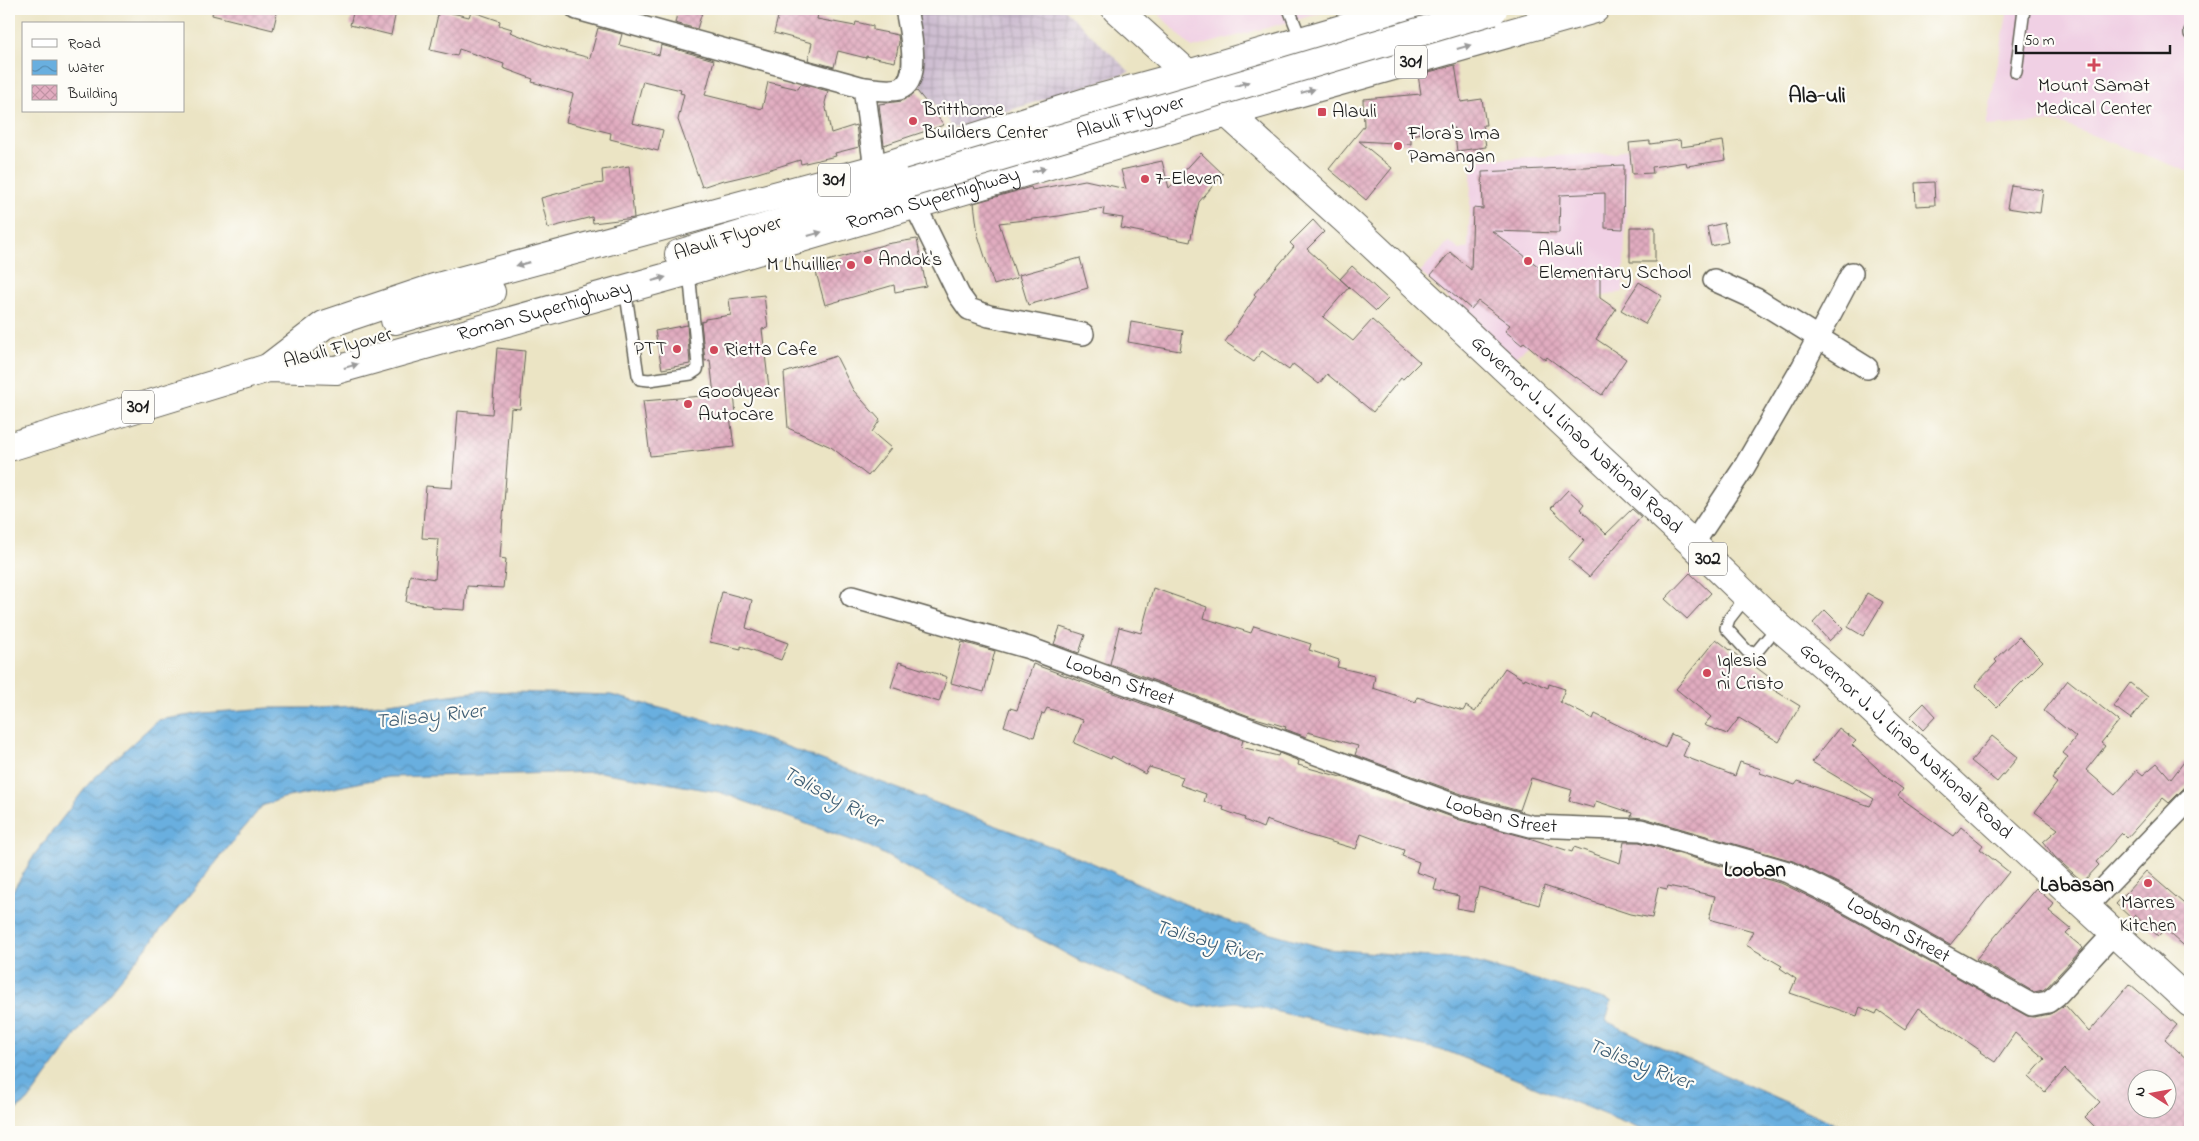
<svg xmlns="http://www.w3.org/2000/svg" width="2199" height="1141" font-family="'Indie Flower',sans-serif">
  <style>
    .built { fill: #f0d0e4 }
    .industrial { fill: url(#industrial-grid) }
    .water { fill: url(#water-waves); stroke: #42667e }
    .building { fill: url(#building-cross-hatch); fill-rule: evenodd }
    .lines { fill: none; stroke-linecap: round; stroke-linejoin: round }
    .lane-casing { stroke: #646257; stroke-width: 14 }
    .street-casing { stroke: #646257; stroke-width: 24 }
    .secondary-casing { stroke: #646257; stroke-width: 30 }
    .primary-casing { stroke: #646257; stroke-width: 30 }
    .lane { stroke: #fff; stroke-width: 11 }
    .street { stroke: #fff; stroke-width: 21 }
    .secondary { stroke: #fff; stroke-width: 28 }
    .primary { stroke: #fff; stroke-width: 28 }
    .primary-bridge-casing { stroke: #646257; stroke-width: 30; stroke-linecap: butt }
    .primary-bridge { stroke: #fff; stroke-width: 28 }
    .oneway { fill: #999 }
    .poi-dot { fill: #d1495b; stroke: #fdfcf7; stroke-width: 2 }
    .labels { text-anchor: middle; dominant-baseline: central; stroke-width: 4.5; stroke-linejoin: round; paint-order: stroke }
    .shield { fill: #fdfcf7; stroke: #605f5e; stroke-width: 1 }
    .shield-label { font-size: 19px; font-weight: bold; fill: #1c1c1c }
    .poi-label { font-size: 20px; fill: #1c1c1c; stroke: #fdfcf7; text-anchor: start }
    .street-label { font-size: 20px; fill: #1c1c1c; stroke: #fdfcf7 }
    .water-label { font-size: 21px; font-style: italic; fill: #3f5e74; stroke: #fdfcf7 }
    .neighbourhood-label { font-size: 21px; font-weight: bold; fill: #1c1c1c; stroke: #fdfcf7 }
    .quarter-label { font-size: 22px; font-weight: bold; fill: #1c1c1c; stroke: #fdfcf7 }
  </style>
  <defs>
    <pattern id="industrial-grid" width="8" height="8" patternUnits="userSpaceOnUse" patternTransform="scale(1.25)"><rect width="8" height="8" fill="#cebed1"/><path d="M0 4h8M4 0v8" fill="none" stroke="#b0a3b3"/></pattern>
    <pattern id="water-waves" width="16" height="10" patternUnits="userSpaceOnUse" patternTransform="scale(1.25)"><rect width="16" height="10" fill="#69afdf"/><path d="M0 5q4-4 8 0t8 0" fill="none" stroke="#568eb4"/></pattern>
    <pattern id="building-cross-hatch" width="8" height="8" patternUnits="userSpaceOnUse" patternTransform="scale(1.25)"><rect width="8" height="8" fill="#e1acc0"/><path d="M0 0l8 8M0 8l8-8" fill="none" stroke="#c093a4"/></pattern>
  </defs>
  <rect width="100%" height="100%" fill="#fdfcf7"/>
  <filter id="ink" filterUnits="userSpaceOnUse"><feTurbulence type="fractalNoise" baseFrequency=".02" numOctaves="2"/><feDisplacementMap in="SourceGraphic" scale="10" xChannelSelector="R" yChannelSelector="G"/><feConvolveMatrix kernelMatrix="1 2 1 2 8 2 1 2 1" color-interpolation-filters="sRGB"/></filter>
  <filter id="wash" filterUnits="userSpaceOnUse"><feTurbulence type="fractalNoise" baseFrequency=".0096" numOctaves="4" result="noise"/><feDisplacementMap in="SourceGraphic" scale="20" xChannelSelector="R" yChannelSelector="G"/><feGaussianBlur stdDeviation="1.12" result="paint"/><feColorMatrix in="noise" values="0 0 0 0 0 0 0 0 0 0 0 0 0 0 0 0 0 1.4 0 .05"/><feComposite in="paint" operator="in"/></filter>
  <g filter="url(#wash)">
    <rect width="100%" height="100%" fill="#ebe4c4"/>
    <!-- built -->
    <path class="built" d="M 1154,9 L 1337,9 L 1192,48 Z
      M 2008,9 L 2190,9 L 2190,172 L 2057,122 L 1986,126 Z
      M 1629,148 L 1623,292 L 1580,301 L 1513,359 L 1420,272 L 1449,241 L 1459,250 L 1468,248 L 1472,160 L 1616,153 Z"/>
    <!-- industrial -->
    <path class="industrial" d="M 916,9 L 1064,9 L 1130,72 L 951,129 L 946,118 L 916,81 Z"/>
    <!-- water -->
    <path class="water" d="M 481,691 L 611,695 L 721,724 L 785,746 L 1079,857 L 1214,917 L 1328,949 L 1467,960 L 1611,1001 L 1606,1021 L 1661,1047 L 1854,1132 L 1648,1132 L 1449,1052 L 1236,1002 L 1195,1007 L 1076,959 L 870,847 L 719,792 L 600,772 L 388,777 L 283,798 L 262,806 L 87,1020 L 28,1101 L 9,1115 L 9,897 L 35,854 L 90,782 L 158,720 L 203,713 L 269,708 L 319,708 L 373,705 Z"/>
    <g id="blocks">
      <!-- building -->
      <path class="building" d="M 213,9 L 258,9 L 277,13 L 273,30 L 212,15 Z
        M 354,9 L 382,9 L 396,12 L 391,35 L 350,25 Z
        M 678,9 L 703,9 L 697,29 L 675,23 Z
        M 780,9 L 819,9 L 817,19 L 855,26 L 856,22 L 873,26 L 873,30 L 898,35 L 899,42 L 895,62 L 866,56 L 866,58 L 838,51 L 834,67 L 808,60 L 812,43 L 774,33 Z
        M 439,10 L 469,17 L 471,11 L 500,21 L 499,25 L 512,29 L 510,32 L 552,48 L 590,58 L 598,28 L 622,34 L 619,45 L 659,55 L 661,45 L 714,60 L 705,95 L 762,109 L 768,82 L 798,89 L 801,84 L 828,91 L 825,103 L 831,133 L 856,125 L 859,147 L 835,153 L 836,156 L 801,164 L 800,160 L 758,173 L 724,181 L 723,180 L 702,187 L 678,120 L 684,94 L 680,93 L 681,90 L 643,81 L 632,123 L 663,130 L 658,151 L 610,139 L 611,133 L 566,122 L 573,94 L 532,82 L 533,79 L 503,68 L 504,64 L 459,49 L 457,56 L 430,50 Z
        M 1455,65 L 1461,102 L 1482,99 L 1486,125 L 1483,125 L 1486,147 L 1457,151 L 1454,128 L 1411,135 L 1411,144 L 1359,141 L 1392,168 L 1366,200 L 1329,169 L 1364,126 L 1363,99 L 1421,94 L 1418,75 Z
        M 917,91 L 944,125 L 884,145 L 879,104 L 902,101 Z
        M 1680,140 L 1681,147 L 1723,141 L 1726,160 L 1687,166 L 1686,162 L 1652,167 L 1653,173 L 1632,174 L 1629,143 L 1650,141 L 1650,144 Z
        M 1201,153 L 1223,174 L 1199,202 L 1190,242 L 1121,228 L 1123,218 L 1103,215 L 1104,208 L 1059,216 L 999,223 L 1017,278 L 994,285 L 978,235 L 974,203 L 1031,187 L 1032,190 L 1085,180 L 1126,189 L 1121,170 L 1162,161 L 1169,188 Z
        M 1624,165 L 1623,229 L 1605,228 L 1605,193 L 1560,195 L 1559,233 L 1492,231 L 1543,270 L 1600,271 L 1600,298 L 1616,309 L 1596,339 L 1626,359 L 1602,395 L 1576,377 L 1575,378 L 1547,357 L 1545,360 L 1524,342 L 1522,345 L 1505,331 L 1510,325 L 1478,301 L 1471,309 L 1431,275 L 1450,252 L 1471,270 L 1473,208 L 1483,209 L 1482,172 Z
        M 629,166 L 634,218 L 593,223 L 592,217 L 548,228 L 541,198 L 589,185 L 603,183 L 602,170 Z
        M 1934,182 L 1935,205 L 1916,206 L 1915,183 Z
        M 2011,185 L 2043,190 L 2040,213 L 2007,208 Z
        M 1313,220 L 1324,232 L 1307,249 L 1349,287 L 1323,317 L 1353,341 L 1372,320 L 1420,362 L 1403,379 L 1401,378 L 1373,412 L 1327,374 L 1319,384 L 1293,364 L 1289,370 L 1262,351 L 1254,362 L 1225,342 L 1256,296 L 1254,294 L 1294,247 L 1290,243 Z
        M 1724,223 L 1728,242 L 1711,246 L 1707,227 Z
        M 1630,227 L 1655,227 L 1655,262 L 1630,262 Z
        M 917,239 L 926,286 L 895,292 L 894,285 L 825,305 L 814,265 L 886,244 Z
        M 1080,258 L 1088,288 L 1028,305 L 1019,275 Z
        M 1352,266 L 1388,299 L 1376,311 L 1340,279 Z
        M 1639,282 L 1662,296 L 1645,324 L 1621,310 Z
        M 764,295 L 768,328 L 762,329 L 769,388 L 734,393 L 736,415 L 730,416 L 734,447 L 650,456 L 643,401 L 714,395 L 710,360 L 705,361 L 701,322 L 705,321 L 705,319 L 731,315 L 729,299 Z
        M 1131,322 L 1183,331 L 1180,351 L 1128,342 Z
        M 687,325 L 690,364 L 662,369 L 655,331 Z
        M 497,348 L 525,351 L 520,409 L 511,408 L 500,558 L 506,559 L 503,588 L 467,586 L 465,610 L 433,608 L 433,606 L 406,602 L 410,575 L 435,579 L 438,539 L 422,538 L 426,486 L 452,488 L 458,411 L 492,414 Z
        M 836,356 L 853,390 L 880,420 L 872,432 L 891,448 L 868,476 L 831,447 L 788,428 L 784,373 Z
        M 1568,490 L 1584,504 L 1580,509 L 1606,534 L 1632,509 L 1641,517 L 1589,577 L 1568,559 L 1584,540 L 1551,508 Z
        M 1690,573 L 1711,593 L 1687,619 L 1665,599 Z
        M 1153,588 L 1207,607 L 1204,618 L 1251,633 L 1254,626 L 1311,644 L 1309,650 L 1339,660 L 1337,667 L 1375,676 L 1373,688 L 1416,702 L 1417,697 L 1463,711 L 1466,706 L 1475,712 L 1505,668 L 1524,680 L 1525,678 L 1548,688 L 1549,684 L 1565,689 L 1560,702 L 1593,719 L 1595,714 L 1665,748 L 1671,734 L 1689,742 L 1683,756 L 1735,776 L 1740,762 L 1761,769 L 1760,773 L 1795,785 L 1798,781 L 1870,806 L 1874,799 L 1812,762 L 1839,728 L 1856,741 L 1852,745 L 1889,779 L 1903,789 L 1898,796 L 1954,836 L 1961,827 L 1983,845 L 1980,849 L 2009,872 L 1950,945 L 1840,884 L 1793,861 L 1644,818 L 1631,817 L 1632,813 L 1596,801 L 1594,808 L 1569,801 L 1572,790 L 1531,778 L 1520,810 L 1467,796 L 1355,755 L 1358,746 L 1308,732 L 1306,737 L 1285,729 L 1286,727 L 1249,716 L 1110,664 L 1119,627 L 1141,633 Z
        M 722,592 L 752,600 L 746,628 L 788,643 L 781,660 L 741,646 L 741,649 L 710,642 Z
        M 1867,593 L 1883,602 L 1863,636 L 1848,627 Z
        M 1825,610 L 1843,628 L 1829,641 L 1813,623 Z
        M 1060,627 L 1085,635 L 1079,653 L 1054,644 Z
        M 2019,637 L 2043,661 L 1997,707 L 1975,685 L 1997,662 L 1995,660 Z
        M 1716,639 L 1748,664 L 1749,662 L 1769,677 L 1764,684 L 1800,706 L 1779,742 L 1739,718 L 1727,734 L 1704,725 L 1711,717 L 1676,689 Z
        M 962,642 L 995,651 L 984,692 L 951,683 Z
        M 899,662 L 947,677 L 939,702 L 891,687 Z
        M 1033,664 L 1243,740 L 1241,747 L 1278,756 L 1279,753 L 1299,761 L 1298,765 L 1348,779 L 1460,820 L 1529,838 L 1572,852 L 1574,847 L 1620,863 L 1624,842 L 1639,842 L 1783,884 L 1828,906 L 2027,1016 L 2034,1017 L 2050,1014 L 2065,1005 L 2089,1032 L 2130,984 L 2177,1025 L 2165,1039 L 2190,1062 L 2190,1132 L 2100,1132 L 2085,1117 L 2100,1102 L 2065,1069 L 2045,1092 L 2029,1077 L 2045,1059 L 2015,1033 L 1995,1062 L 1980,1052 L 1981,1051 L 1919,1008 L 1905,1029 L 1878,1010 L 1876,1014 L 1860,1007 L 1857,1016 L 1790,993 L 1796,979 L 1780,968 L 1782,966 L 1746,945 L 1753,931 L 1709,919 L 1715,896 L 1668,886 L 1667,889 L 1658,887 L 1652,918 L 1630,914 L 1544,886 L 1539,905 L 1479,887 L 1473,911 L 1457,908 L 1459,896 L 1434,890 L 1437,879 L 1416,872 L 1419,862 L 1402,856 L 1404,850 L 1361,834 L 1356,849 L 1308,835 L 1266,820 L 1263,828 L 1244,820 L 1245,818 L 1223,810 L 1224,807 L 1204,802 L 1206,794 L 1180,785 L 1183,777 L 1149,767 L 1145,774 L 1112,756 L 1111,759 L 1074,743 L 1083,720 L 1047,708 L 1044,714 L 1042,713 L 1034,737 L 1004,726 L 1010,708 L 1017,710 ZM 2136,1078 L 2166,1078 L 2166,1108 L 2136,1108 Z
        M 2068,680 L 2119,721 L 2101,743 L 2105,746 L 2086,770 L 2115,795 L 2137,770 L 2143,775 L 2157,763 L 2171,779 L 2190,754 L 2190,780 L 2183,789 L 2169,803 L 2163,798 L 2127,838 L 2122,833 L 2096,862 L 2099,865 L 2083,882 L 2055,857 L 2043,842 L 2058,829 L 2035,812 L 2057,783 L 2052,779 L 2068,757 L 2063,753 L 2076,737 L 2044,711 Z
        M 2130,683 L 2148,697 L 2131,719 L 2113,706 Z
        M 1924,703 L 1936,716 L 1923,730 L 1910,717 Z
        M 1992,736 L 2018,757 L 1997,782 L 1971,761 Z
        M 2146,871 L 2190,909 L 2190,951 L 2165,929 L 2158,936 L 2135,915 L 2132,919 L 2116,904 Z
        M 2036,888 L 2054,904 L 2049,911 L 2071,929 L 2066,934 L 2083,948 L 2048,986 L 2043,990 L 2034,992 L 1976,959 Z"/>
    </g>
  </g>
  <g filter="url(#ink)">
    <use href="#blocks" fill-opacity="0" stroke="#646257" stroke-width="1"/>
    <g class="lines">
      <!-- lane casing -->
      <g class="lane-casing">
        <path id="lane" d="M 1289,9 L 1301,40
          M 2190,31 L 2190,34
          M 2016,72 L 2024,9
          M 625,288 L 638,375 L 640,379 L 649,380 L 691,374 L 697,370 L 698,366 L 689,271
          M 1747,596 L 1729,619 L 1726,628 L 1747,651 L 1753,653 L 1758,650 L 1778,626"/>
      </g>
      <!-- street casing -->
      <g class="street-casing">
        <g id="street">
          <path d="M 577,9 L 864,88"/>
          <path d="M 875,169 L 864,88 C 875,89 888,92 899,89 C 923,82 909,26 906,9"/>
          <path d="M 915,205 L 959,295 L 969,309 L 989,316 L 1083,334"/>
          <path d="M 1714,280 L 1756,299 L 1867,368"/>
          <path d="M 1693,544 L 1743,469 L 1803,366 L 1852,273"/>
          <path id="s1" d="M 852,597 L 1029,648 L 1463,808 L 1531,826 L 1641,830 L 1788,872 L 1834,895 L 2032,1005 L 2048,1002 L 2057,995 L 2114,933"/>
          <path d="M 2086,907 L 2190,799"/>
        </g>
      </g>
      <!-- secondary casing -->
      <g class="secondary-casing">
        <path id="secondary" d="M 1116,9 L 1188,74"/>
      </g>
      <!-- primary casing -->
      <g class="primary-casing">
        <g id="primary">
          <path id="s2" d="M 1188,74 L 1227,113 L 1350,224 L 1693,544 L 1778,626 L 1828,669 L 2190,1003"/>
          <path d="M 679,254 L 910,183"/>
          <path d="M 395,320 L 491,292"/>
          <path d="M 268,368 L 324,325 L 434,288 L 875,169 L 1089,101 L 1188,74 L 1410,9"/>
          <path id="s3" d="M 9,447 L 268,368 L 336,370 L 689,271 L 1227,113 L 1595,9"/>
        </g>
      </g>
      <!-- lane -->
      <use href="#lane" class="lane"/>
      <!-- street -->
      <use href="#street" class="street"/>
      <!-- secondary -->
      <use href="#secondary" class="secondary"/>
      <!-- primary -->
      <use href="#primary" class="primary"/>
      <!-- primary-bridge casing -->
      <g class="primary-bridge-casing">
        <g id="primary-bridge">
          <path id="s4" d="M 910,183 L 1493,10"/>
        </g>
      </g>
      <!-- primary-bridge -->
      <use href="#primary-bridge" class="primary-bridge"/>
    </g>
    <!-- one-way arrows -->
    <defs><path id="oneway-solid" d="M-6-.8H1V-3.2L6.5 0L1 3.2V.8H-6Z" transform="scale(1.25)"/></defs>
    <g class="oneway">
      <use href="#oneway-solid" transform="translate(1464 47) rotate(-16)"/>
      <use href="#oneway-solid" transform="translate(1242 84) rotate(-17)"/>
      <use href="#oneway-solid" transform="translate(1308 91) rotate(-16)"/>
      <use href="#oneway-solid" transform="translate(1039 170) rotate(-16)"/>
      <use href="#oneway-solid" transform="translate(815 234) rotate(-16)"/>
      <use href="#oneway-solid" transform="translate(523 264) rotate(165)"/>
      <use href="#oneway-solid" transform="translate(659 279) rotate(-15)"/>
      <use href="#oneway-solid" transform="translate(351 366) rotate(-16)"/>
    </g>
  </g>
  <!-- markers -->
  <g class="poi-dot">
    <path d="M2091.5 57.5h5v5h5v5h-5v5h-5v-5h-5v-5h5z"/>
    <rect x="1317" y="107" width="10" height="10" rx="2.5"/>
    <circle cx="913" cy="121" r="5"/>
    <circle cx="1398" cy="146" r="5"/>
    <circle cx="1145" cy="179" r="5"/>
    <circle cx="868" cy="260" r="5"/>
    <circle cx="1528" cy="261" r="5"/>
    <circle cx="851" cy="265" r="5"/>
    <circle cx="677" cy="349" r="5"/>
    <circle cx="714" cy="350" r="5"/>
    <circle cx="688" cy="404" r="5"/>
    <circle cx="1707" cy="673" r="5"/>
    <circle cx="2148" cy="883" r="5"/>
  </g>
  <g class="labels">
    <!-- shield labels -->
    <g class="shield">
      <rect x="1395" y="45.5" width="32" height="33" rx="4"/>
      <rect x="818" y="163.5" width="32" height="33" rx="4"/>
      <rect x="122" y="390.5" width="32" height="33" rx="4"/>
      <rect x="1689" y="542.5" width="38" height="33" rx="4"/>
    </g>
    <g class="shield-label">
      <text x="1411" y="62">301</text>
      <text x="834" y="180">301</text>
      <text x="138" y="407">301</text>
      <text x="1708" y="559">302</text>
    </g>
    <!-- poi labels -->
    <g class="poi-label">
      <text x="2094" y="86" text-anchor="middle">Mount Samat<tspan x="2094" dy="23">Medical Center</tspan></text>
      <text x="923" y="110">Britthome<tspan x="923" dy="23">Builders Center</tspan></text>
      <text x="1332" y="112">Alauli</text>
      <text x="1408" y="134">Flora's Ima<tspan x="1408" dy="23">Pamangan</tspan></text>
      <text x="1155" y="179">7-Eleven</text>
      <text x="1538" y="250">Alauli<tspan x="1538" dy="23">Elementary School</tspan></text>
      <text x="878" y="260">Andok's</text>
      <text x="841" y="265" text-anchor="end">M Lhuillier</text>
      <text x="667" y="349" text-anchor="end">PTT</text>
      <text x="724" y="350">Rietta Cafe</text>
      <text x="698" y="392">Goodyear<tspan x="698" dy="23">Autocare</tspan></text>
      <text x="1717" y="661">Iglesia<tspan x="1717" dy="23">ni Cristo</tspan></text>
      <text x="2148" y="903" text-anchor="middle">Marres<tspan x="2148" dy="23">Kitchen</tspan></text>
    </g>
    <!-- street labels -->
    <g class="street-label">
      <text stroke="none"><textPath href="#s4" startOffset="230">Alauli Flyover</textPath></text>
      <text stroke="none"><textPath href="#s3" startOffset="960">Roman Superhighway</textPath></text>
      <text transform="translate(728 239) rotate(-17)">Alauli Flyover</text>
      <text stroke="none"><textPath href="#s3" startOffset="555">Roman Superhighway</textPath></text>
      <text transform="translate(338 349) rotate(-15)">Alauli Flyover</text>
      <text stroke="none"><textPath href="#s2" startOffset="530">Governor J. J. Linao National Road</textPath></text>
      <text stroke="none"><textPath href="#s1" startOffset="281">Looban Street</textPath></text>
      <text stroke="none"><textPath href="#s2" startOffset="980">Governor J. J. Linao National Road</textPath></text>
      <text stroke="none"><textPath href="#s1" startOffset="686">Looban Street</textPath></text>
      <text stroke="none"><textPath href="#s1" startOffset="1105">Looban Street</textPath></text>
    </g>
    <!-- water labels -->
    <g class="water-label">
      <text transform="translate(430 717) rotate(-6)">Talisay River</text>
      <text transform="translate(832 798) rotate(28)">Talisay River</text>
      <text transform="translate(1208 942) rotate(16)">Talisay River</text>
      <text transform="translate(1640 1065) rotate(21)">Talisay River</text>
    </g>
    <!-- neighbourhood labels -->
    <g class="neighbourhood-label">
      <text x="1755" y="871">Looban</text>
      <text x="2077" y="886">Labasan</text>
    </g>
    <!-- quarter labels -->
    <g class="quarter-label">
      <text x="1817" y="97">Ala-uli</text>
    </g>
  </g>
  <!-- margin -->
  <rect width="2199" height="1141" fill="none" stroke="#fdfcf7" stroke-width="30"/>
  <!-- legend -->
  <rect x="22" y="22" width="162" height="90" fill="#fdfcf7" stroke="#a3a29f"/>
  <rect x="32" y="39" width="25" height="8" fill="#ffffff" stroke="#a3a29f"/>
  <text x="68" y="48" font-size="15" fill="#1c1c1c">Road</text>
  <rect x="32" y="60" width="25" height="15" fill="url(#water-waves)" stroke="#a3a29f"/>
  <text x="68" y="72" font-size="15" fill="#1c1c1c">Water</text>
  <rect x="32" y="85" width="25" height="15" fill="url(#building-cross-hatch)" stroke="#a3a29f"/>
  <text x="68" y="98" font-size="15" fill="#1c1c1c">Building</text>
  <!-- north arrow -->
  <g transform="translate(2152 1094) rotate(281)"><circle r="24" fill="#fdfcf7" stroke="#a3a29f"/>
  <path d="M0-4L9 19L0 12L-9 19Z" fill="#d1495b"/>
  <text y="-8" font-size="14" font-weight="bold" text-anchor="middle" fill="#1c1c1c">N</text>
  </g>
  <!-- scale -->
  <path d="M2016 45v8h154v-8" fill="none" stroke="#1c1c1c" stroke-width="2.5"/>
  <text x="2024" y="45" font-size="15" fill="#1c1c1c" stroke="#fdfcf7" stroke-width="4" paint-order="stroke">50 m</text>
</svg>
